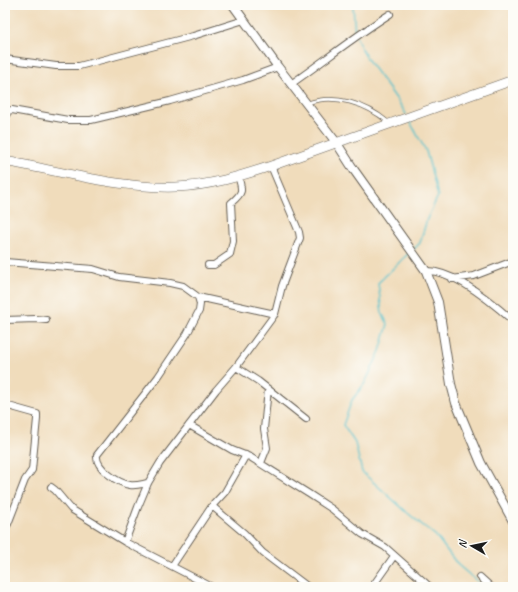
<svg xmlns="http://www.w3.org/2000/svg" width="518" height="592" font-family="Caveat,sans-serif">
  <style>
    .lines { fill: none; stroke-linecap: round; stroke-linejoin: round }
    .stream { stroke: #54c1cb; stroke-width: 1.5 }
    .service-casing { stroke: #665f54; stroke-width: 4.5 }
    .minor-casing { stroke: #665f54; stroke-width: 8 }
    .secondary-casing { stroke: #665f54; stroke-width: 10 }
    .primary-casing { stroke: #665f54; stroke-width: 10 }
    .service { stroke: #fff; stroke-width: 3 }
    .minor { stroke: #fff; stroke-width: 6 }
    .secondary { stroke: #fff; stroke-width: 8 }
    .primary { stroke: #fff; stroke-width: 9 }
  </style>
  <rect width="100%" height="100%" fill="#fdfcf7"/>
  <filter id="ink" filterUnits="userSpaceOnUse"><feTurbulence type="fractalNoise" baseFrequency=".025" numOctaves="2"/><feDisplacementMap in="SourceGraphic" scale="8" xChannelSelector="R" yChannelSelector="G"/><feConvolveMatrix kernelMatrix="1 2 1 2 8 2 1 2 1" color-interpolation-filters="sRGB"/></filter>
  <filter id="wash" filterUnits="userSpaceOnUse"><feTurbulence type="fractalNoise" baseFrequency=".012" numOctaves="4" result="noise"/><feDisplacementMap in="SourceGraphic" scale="16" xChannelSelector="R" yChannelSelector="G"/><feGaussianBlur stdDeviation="0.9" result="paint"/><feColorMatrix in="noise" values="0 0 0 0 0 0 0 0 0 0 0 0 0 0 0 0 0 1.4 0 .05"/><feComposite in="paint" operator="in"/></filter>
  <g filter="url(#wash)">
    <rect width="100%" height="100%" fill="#f0dcbb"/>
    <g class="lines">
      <!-- stream -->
      <path class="stream" d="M 353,5 L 355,35
        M 357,38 C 367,66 391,87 406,114
        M 409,120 L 426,151 L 438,196 L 427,219 L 420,243 L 414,249
        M 410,252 L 378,283 L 382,313 L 388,324 L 380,351 L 365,383 L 352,400 L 343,425 L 355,443 L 362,472 L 410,515 L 436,536 L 458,565 L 484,587"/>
    </g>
  </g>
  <g filter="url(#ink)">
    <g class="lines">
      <!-- service casing -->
      <g class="service-casing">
        <path id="service" d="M 308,103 C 334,93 367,104 388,122"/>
      </g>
      <!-- minor casing -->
      <g class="minor-casing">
        <path id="minor" d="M 5,59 L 56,66 L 79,66 L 193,36 L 244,20
          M 291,84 C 324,61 355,36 390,14
          M 5,118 L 8,111 L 12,110 L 68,120 L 91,120 L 170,101 L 243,80 L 278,67
          M 5,262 L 93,269 L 119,277 L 170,283 L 183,286 L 198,297 L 275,314
          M 208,265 L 214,265 L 230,254 L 233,241 L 231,203 C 243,193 243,191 238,176
          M 426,271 C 454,270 493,303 513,321
          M 452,279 L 474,276 L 513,261
          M 5,320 L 36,319 L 46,320
          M 236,367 L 258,381 L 306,419
          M 5,405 L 37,414 L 37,419 L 32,470 L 25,480 L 8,524
          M 189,425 L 232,450 L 250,457 L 309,494 L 332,509 L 362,534 L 385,547 L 430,587
          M 261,463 L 267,448 L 264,429 L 268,389
          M 148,483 C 142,484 136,486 130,485 C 118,483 95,468 97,455 L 158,377 L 187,334 L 199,311 L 200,304 L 198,297
          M 51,487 L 55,490 L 71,509 L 125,542 L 212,587
          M 212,506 L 244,533 L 263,553 L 308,587
          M 125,542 L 138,507 L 148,483 L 160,463 L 216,390 L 236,367 L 275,314 L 282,286 L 300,238 L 299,232 L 271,166
          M 172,566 L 212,506 L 225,492 L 246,455
          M 480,577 L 491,587
          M 372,587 L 394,556"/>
      </g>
      <!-- secondary casing -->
      <g class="secondary-casing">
        <path id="secondary" d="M 233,5 L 278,67 L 336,142 L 354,170 L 426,271 L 438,302 L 451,384 L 456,403 L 481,463 L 513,521"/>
      </g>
      <!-- primary casing -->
      <g class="primary-casing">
        <path id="primary" d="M 5,161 C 58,171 122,189 176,187 C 209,186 241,176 271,166 L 513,80"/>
      </g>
      <!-- service -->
      <use href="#service" class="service"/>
      <!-- minor -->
      <use href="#minor" class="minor"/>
      <!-- secondary -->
      <use href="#secondary" class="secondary"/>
      <!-- primary -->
      <use href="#primary" class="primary"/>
    </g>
  </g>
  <!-- margin -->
  <rect width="518" height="592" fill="none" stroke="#fdfcf7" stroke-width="20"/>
  <!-- north arrow -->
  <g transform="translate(472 546) rotate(279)" stroke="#fdfcf7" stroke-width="3" paint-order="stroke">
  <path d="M0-3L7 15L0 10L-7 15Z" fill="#1c1c1c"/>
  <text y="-6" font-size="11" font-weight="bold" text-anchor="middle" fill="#1c1c1c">N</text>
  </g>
</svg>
